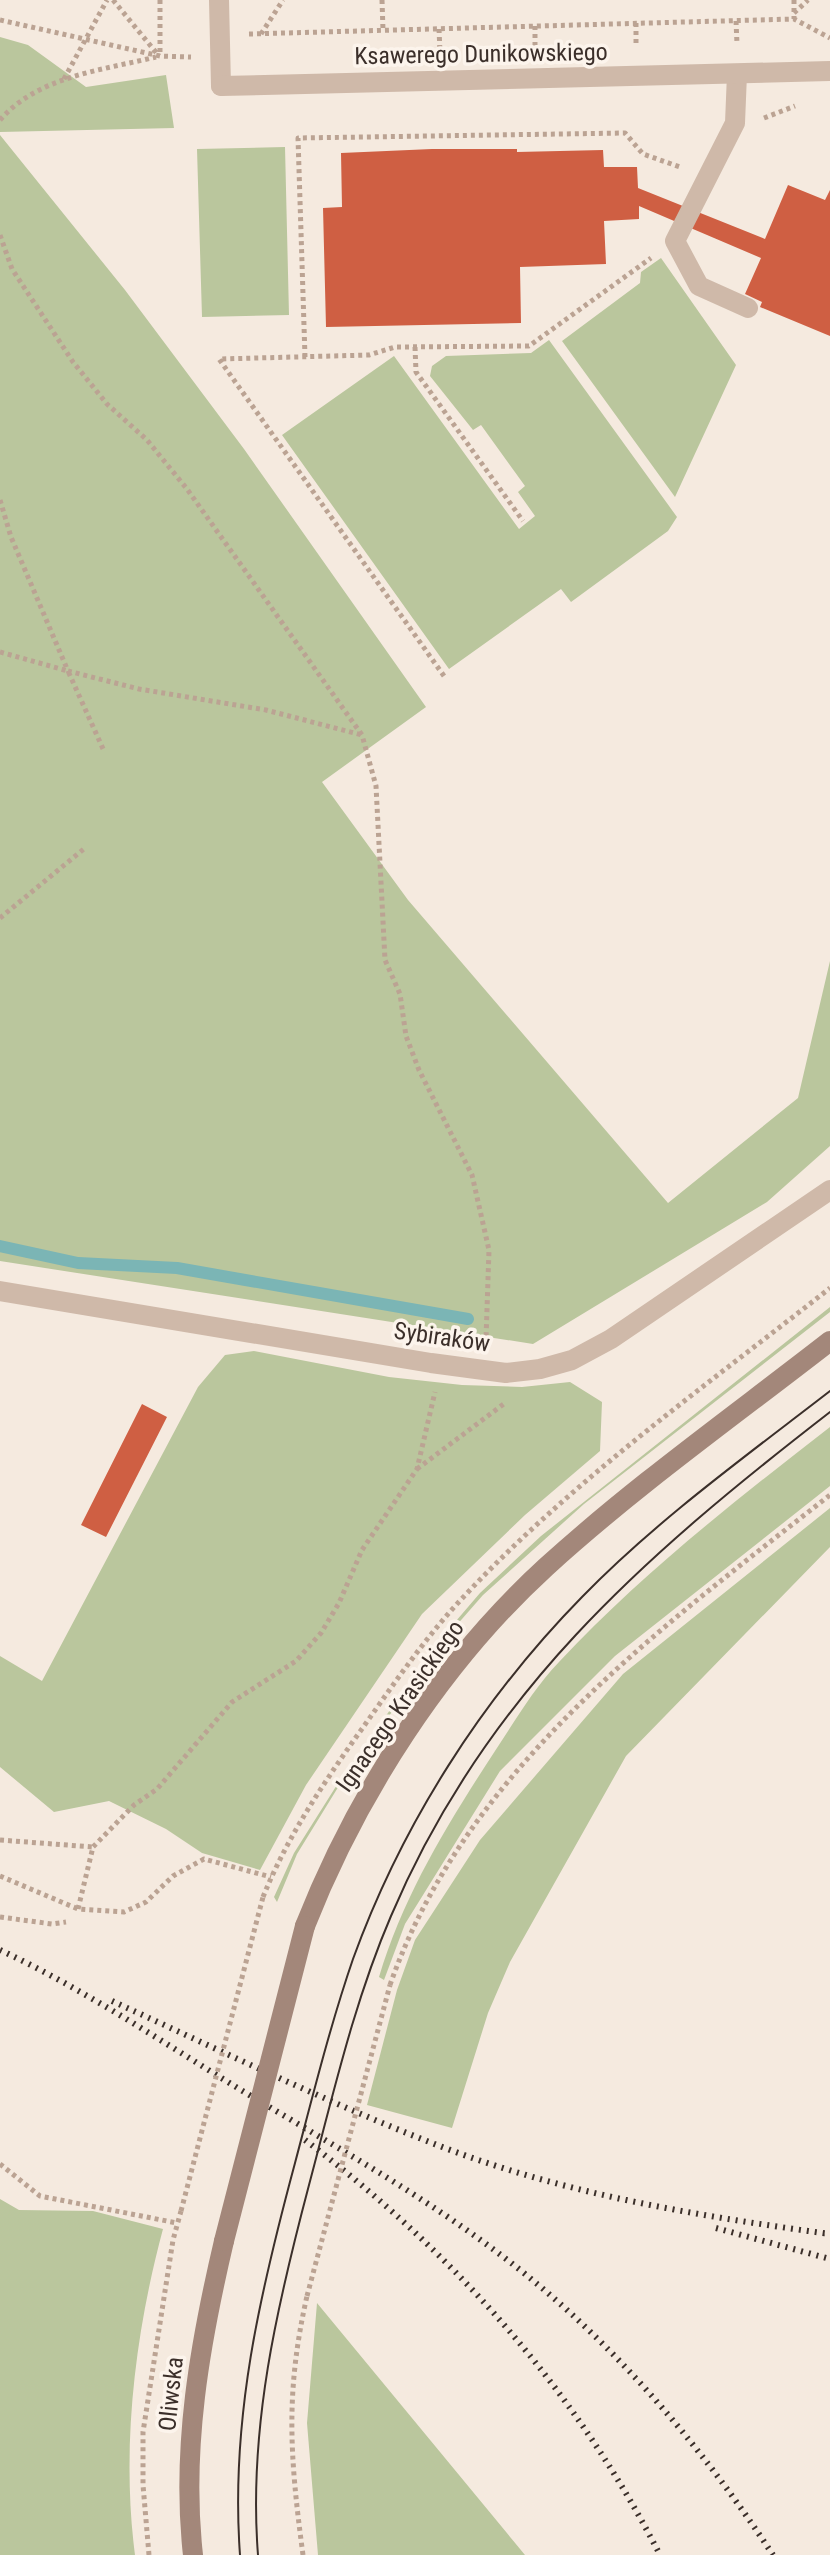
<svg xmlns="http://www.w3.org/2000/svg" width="830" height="2555" font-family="'Roboto Condensed',sans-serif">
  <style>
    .green { fill: #bac69d }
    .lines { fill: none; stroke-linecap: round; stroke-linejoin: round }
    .stream { stroke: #7bb5b5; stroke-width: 12 }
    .building { fill: #cf5f43 }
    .path { stroke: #bba393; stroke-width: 5; stroke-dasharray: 4 4; stroke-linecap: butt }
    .lane { stroke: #cfb9a9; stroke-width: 20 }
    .street { stroke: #cfb9a9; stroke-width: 20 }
    .secondary { stroke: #a3877a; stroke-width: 20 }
    .tram { stroke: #3b2f2a; stroke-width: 2 }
    .rail { stroke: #3b2f2a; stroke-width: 6; stroke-dasharray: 2 6; stroke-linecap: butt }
    .path-bridge { stroke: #bba393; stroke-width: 5; stroke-dasharray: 4 4; stroke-linecap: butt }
    .secondary-bridge { stroke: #a3877a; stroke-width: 20 }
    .labels { text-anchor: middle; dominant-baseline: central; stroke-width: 7; stroke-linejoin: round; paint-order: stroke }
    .street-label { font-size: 24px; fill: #3b2f2a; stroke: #fcf4ec }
  </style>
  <rect width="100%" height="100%" fill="#f5eadf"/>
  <!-- green -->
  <path class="green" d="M 0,37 L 28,45 L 86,87 L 166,75 L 174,128 L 0,132 Z
    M 0,135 L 125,290 L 244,449 L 426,707 L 322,782 L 408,900 L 668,1203 L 798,1098 L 830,961 L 830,1146 L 767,1202 L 533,1344 L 0,1261 Z
    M 285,147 L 289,315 L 202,317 L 197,149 Z
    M 661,258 L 736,365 L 675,497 L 562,341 L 640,283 L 641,272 Z
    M 549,340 L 677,517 L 668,531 L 571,602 L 561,589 L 449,669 L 282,435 L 394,356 L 519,529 L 535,516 L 518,492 L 525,486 L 481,425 L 473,430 L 430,376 L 432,366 L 446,356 L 531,353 Z
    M 830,1307 L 830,1312 L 584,1504 L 483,1595 L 441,1643 L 337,1789 L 297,1854 L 277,1902 L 274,1897 L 294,1853 L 335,1788 L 438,1642 L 480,1593 L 541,1536 Z
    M 254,1351 L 389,1377 L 462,1385 L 522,1387 L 570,1382 L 602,1402 L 600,1451 L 525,1515 L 422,1614 L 306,1785 L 260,1870 L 202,1853 L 166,1829 L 109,1801 L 54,1812 L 0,1767 L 0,1656 L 42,1681 L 198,1387 L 225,1355 Z
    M 830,1427 L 830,1486 L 615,1656 L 500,1771 L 405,1924 L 384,1980 L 379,1977 C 404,1894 448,1823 495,1751 C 515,1721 534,1688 559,1662 C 640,1575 736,1500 830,1427 Z
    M 830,1508 L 830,1547 L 626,1756 L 510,1962 L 488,2013 L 452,2128 L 367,2105 L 397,1990 L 415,1940 L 480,1840 L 623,1674 Z
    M 0,2199 L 19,2210 L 93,2211 L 163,2229 C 135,2333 121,2448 135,2555 L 0,2555 Z
    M 317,2303 L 525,2555 L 318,2555 L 307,2423 Z"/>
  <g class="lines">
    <!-- stream -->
    <path class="stream" d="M 0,1246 L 78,1263 L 177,1268 L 468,1319"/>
  </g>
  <!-- building -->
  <path class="building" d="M 432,149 L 517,149 L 517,152 L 603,150 L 604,167 L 637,167 L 638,188 L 765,239 L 788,185 L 825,200 L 830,190 L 830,336 L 760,307 L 762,302 L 745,294 L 761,258 L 639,206 L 639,219 L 604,221 L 606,264 L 520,267 L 521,323 L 326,327 L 323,208 L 342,207 L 341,153 Z
    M 142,1404 L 167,1417 L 106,1537 L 81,1525 Z"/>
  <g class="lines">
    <!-- path -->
    <path class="path" d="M 113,0 L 159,56
      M 160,0 L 160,55
      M 382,0 L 383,30
      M 794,0 L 794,19
      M 794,13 L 808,0
      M 0,20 L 160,56 L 191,57
      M 736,21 L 737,44
      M 636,23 L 636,46
      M 535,26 L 535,49
      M 439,29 L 440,52
      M 249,34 L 794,19 L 830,38
      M 261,34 L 283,0
      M 64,79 L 107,0
      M 764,118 L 795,106
      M 0,120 C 38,76 103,70 156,57
      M 0,235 L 12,269 L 73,362 L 107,404 L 147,440 L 187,489 L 362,735 L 376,786 L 385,960 L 400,994 L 406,1036 L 419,1070 L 472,1175 L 489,1250 L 486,1339
      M 415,347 L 416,372 L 523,521
      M 305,357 L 298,138 L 625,133 L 643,154 L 680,167
      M 0,500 L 11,537 L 68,671 L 139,689 L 266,710 L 362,735
      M 0,652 L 68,671 L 104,751
      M 444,676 L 219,359 L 369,355 L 395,347 L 529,346 L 651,258
      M 0,918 L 85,848
      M 417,1469 L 505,1403
      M 0,1840 L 93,1847
      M 0,1876 L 78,1909 L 124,1912 L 146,1902 L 173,1876 L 204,1859 L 271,1877
      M 263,1897 C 286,1840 319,1790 354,1740 C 387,1694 418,1647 456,1605 C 566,1485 703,1388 830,1288
      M 78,1909 L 93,1847 L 134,1805 L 157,1789 L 232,1702 L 296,1661 L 321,1633 L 339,1603 L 362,1550 L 417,1469 L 435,1392
      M 0,1917 L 52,1924 L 66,1922
      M 390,1985 C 465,1770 658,1630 830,1495
      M 0,2164 L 40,2196 L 177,2223
      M 149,2555 L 143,2485 L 143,2432 L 173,2240 L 181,2211
      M 303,2555 C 290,2458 285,2393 307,2296"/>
    <!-- lane -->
    <path class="lane" d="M 219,0 L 221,86
      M 737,74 L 735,123 L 675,241 L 699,286 L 748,308
      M 0,1291 L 431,1363 L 506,1373 L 540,1369 L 572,1360 L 611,1339 L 830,1190"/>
    <!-- street -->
    <path class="street" d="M 221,86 L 830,71"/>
    <!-- secondary -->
    <path class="secondary" d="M 305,1926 C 357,1794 441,1663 546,1567 C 635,1486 735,1415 830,1341
      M 193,2555 C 181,2449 200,2343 224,2241"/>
    <!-- tram -->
    <path class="tram" d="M 240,2555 C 230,2420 260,2293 295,2163 C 313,2095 330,2026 353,1959 C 402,1824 482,1699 582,1597 C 657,1520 746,1456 830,1391
      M 258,2555 C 248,2429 277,2306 309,2185 C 333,2095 354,2002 391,1916 C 485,1694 644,1556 830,1412"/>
    <!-- rail -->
    <path class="rail" d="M 0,1950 C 84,1989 162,2042 241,2090 C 339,2149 441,2205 530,2278 C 625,2356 706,2453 773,2555
      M 112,2001 C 222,2051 332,2105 445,2148 C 569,2195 699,2216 830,2234
      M 305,2140 C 453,2252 575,2389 660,2555
      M 716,2228 L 830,2259"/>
    <!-- path-bridge -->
    <path class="path-bridge" d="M 181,2211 L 263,1897
      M 307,2296 L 390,1985"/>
    <!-- secondary-bridge -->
    <path class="secondary-bridge" d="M 224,2241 L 305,1926"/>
  </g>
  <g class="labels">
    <!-- street labels -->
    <g class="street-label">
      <text transform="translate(481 54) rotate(-1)">Ksawerego Dunikowskiego</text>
      <text transform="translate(442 1337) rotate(8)">Sybiraków</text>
      <text transform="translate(400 1706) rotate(-55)">Ignacego Krasickiego</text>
      <text transform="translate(171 2394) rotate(-84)">Oliwska</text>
    </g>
  </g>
</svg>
